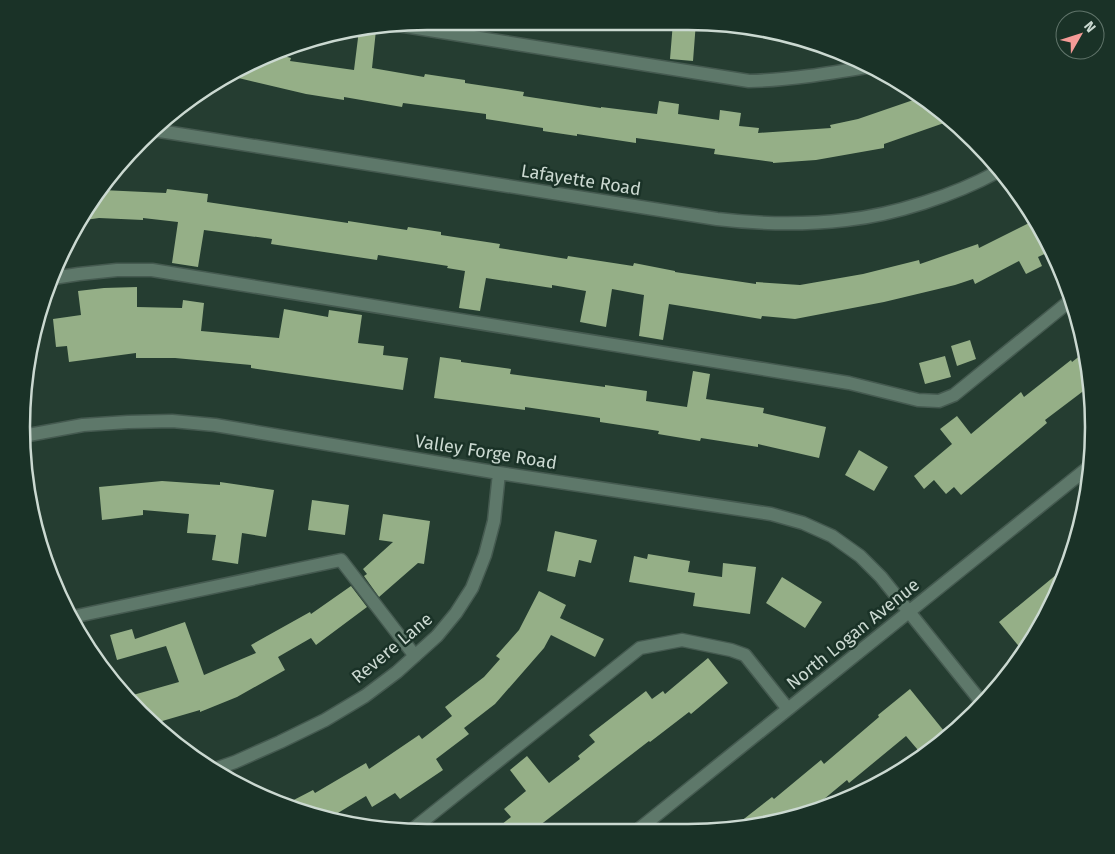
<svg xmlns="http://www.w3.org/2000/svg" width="1115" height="854" font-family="'Fira Sans',sans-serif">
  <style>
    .building { fill: #95af87 }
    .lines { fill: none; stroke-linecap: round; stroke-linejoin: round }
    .minor-casing { stroke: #455a50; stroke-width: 15 }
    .minor { stroke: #5e786a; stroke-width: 12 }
    .labels { text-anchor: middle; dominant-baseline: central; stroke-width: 5; stroke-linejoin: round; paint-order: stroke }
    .street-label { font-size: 18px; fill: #cbd9d1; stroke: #1a3227 }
    .rim { fill: none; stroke: #cbd9d1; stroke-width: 2.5 }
  </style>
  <rect width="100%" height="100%" fill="#253d31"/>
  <!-- building -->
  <path class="building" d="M 673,22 L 696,22 L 693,61 L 670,59 Z
    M 367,29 L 376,30 L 372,68 L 424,77 L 425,74 L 465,80 L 465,83 L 524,92 L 523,96 L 601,108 L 601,107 L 657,114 L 659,101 L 679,104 L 678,114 L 719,120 L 720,110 L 741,113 L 739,126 L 759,128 L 758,133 L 831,128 L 830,125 L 858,119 L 922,97 L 935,105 L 939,110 L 944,123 L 884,144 L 884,148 L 816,160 L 773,163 L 773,162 L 714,154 L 715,149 L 636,138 L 636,143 L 577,134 L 577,136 L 543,131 L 543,128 L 486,119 L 486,114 L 403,103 L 402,107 L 344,97 L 344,100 L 306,94 L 226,75 L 276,54 L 291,58 L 290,61 L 354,70 L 359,30 Z
    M 167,189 L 208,194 L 207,202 L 348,223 L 348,221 L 407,230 L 408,227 L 441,232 L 441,235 L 500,244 L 499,248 L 567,259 L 568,256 L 633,266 L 634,263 L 675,271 L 675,272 L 756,284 L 756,282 L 800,285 L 863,274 L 919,260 L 920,264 L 978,244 L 979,248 L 1035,220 L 1051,251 L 1038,257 L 1042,266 L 1026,274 L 1019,261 L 975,284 L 973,279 L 955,285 L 884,302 L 795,319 L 762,316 L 761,319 L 669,304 L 663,340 L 639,336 L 644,295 L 612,289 L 606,327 L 580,322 L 586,291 L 552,285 L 552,288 L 486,278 L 480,311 L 459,308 L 465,271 L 447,268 L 448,266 L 378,255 L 377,260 L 271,244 L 272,239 L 204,230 L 198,267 L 172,263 L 178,222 L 143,218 L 143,220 L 99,218 L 78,221 L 102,190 L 166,193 Z
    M 137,287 L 137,307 L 182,308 L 183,300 L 204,303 L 201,331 L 279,338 L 284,309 L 328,317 L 329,310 L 362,315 L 358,343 L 384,346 L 383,355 L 408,358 L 403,390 L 251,368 L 251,365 L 175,358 L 136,358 L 136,353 L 69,362 L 67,346 L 56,347 L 53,319 L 81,315 L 78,291 L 104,288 Z
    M 970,340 L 976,359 L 957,366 L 951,346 Z
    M 1086,351 L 1090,386 L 1045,420 L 1047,423 L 961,495 L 954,487 L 946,494 L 934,480 L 924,489 L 914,476 L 952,444 L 940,429 L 957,416 L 971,434 L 1021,392 L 1024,397 L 1071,360 L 1072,362 Z
    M 945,356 L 951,377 L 925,384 L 919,363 Z
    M 440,357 L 461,360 L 461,362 L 511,369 L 510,374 L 605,387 L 605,385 L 647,391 L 646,401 L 687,407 L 693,371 L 710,374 L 706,399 L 764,408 L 763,413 L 826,427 L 819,458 L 758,444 L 758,447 L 701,438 L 700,441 L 658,434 L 659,431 L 600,422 L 600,418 L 525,407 L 525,410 L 434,398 Z
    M 859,450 L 888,467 L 874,491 L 845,475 Z
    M 162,481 L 220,485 L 220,482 L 274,490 L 266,537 L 242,533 L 238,564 L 212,560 L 216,535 L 187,533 L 189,514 L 143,510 L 143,515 L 102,520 L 99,487 Z
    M 312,500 L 349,505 L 345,535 L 308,530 Z
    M 383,514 L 430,521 L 424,564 L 418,563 L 379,597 L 364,576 L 367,574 L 363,569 L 393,542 L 379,540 Z
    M 555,531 L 597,540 L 591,563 L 579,560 L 575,577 L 547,571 Z
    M 648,554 L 690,561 L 688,572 L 722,577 L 723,563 L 756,567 L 750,614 L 693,606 L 695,593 L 629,582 L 634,556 L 647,559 Z
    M 1068,565 L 1063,583 L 1030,643 L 1022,650 L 999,622 Z
    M 782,577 L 822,602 L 805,628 L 766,603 Z
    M 351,586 L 367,607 L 316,645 L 311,638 L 278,657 L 285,670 L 237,697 L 200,712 L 200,710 L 152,724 L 140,714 L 126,697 L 179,682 L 166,646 L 117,660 L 110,635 L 132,629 L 135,639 L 185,622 L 204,675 L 256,653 L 251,645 L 310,612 L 311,614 Z
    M 539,591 L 566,605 L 560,618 L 604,639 L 595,657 L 551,635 L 544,648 L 495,704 L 464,728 L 469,734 L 436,759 L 443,770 L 400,799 L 395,793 L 372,807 L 366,796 L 328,819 L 296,811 L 284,805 L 313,790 L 315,793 L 366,763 L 369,769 L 419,735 L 422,739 L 452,716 L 445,707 L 484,677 L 500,659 L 496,656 L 519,630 Z
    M 708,658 L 728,683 L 691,714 L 689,712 L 650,742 L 649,741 L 535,829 L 496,829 L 511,817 L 504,809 L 526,791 L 510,770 L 527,756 L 549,783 L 580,759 L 578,756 L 595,742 L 589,735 L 646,691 L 652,699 L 663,691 L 665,694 Z
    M 910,689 L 948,736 L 923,756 L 906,736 L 849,783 L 847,780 L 806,814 L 741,829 L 731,829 L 772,797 L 774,799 L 821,760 L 824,764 L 879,717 L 878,715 Z"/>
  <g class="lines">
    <!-- minor casing -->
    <g class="minor-casing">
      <path id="minor" d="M 398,25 L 749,81 C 791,80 831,73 872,66
        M 153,130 L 717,219 C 759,224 803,225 846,220 C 894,215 955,195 997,172
        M 53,278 L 79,274 L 117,270 L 152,270 L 849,383 L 918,400 L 939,401 L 954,395 L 1071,300
        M 23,436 L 83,425 L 128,422 L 172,421 L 215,425 L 499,473 L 771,514 L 803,523 L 832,536 L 860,556 L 881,577 L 983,704
        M 72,617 L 341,560 L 415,656
        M 212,770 L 235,762 L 280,742 L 325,720 L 365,696 L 397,672 L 437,636 L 456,613 L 472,588 L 485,555 L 494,521 L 499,473
        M 413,829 L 640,648 L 682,640 L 731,650 L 745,655 L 788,709
        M 639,829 L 1090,466"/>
    </g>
    <!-- minor -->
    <use href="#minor" class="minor"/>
  </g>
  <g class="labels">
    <!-- street labels -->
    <g class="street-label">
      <text transform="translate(581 180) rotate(9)">Lafayette Road</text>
      <text transform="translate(486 452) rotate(9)">Valley Forge Road</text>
      <text transform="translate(853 634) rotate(-39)">North Logan Avenue</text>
      <text transform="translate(392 648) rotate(-40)">Revere Lane</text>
    </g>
  </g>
  <!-- crop -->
  <path d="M0 0H1115V854H0ZM427 30H688A397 397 0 0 1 1085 427V427A397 397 0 0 1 688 824H427A397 397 0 0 1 30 427V427A397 397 0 0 1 427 30Z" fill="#1a3227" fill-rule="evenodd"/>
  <path class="rim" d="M427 30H688A397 397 0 0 1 1085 427V427A397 397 0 0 1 688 824H427A397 397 0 0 1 30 427V427A397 397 0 0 1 427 30Z"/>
  <!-- north arrow -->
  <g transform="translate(1080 35) rotate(51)"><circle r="24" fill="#1a3227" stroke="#61756b"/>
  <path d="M0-4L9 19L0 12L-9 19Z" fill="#f59b97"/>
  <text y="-8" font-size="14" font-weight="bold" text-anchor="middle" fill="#cbd9d1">N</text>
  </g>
</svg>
